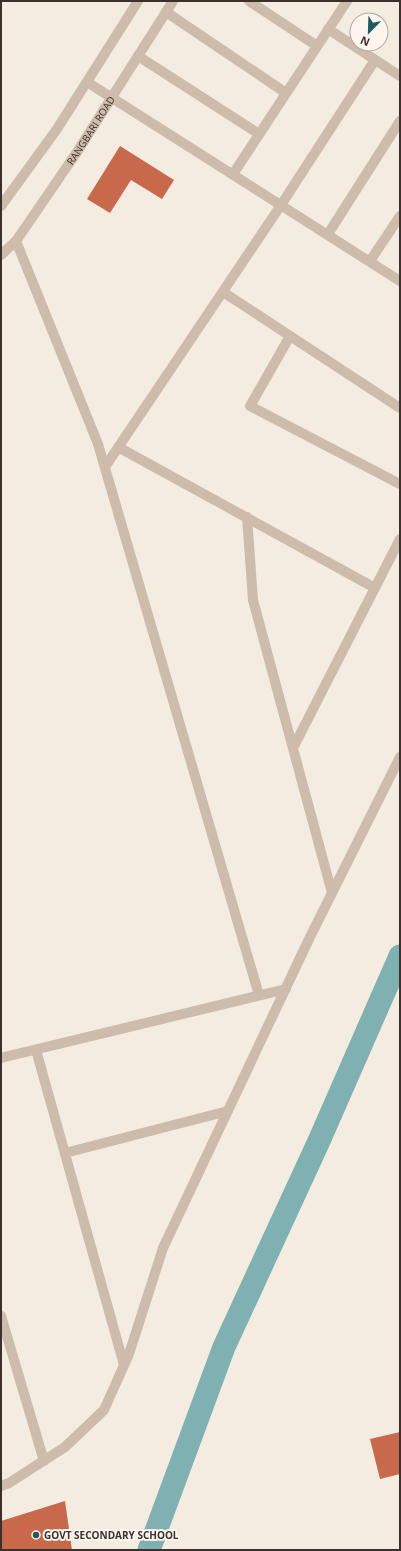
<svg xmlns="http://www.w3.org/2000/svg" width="401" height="1551" font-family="'Open Sans',sans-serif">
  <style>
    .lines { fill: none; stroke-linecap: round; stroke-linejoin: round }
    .canal { stroke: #7fb0b2; stroke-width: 23 }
    .building { fill: #c8694b }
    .minor { stroke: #cdbbac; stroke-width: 10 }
    .tertiary { stroke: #cdbbac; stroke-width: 10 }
    .poi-dot { fill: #1f5a5e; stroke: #fbf5ee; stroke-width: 1.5 }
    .labels { text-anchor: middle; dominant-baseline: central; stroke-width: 4; stroke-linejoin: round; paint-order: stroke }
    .street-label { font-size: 10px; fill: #3b302b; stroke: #fbf5ee }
    .poi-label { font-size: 10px; font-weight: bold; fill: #3b302b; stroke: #fbf5ee; text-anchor: start }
  </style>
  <rect width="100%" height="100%" fill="#f4ebe1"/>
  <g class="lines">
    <!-- canal -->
    <path class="canal" d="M 149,1550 L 224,1347 L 319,1141 L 400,956"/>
  </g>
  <!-- building -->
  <path class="building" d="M 120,146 L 174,180 L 162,199 L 131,180 L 110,213 L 87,199 Z
    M 400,1432 L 400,1474 L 380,1479 L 370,1439 Z
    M 65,1501 L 72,1550 L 1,1550 L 1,1521 Z"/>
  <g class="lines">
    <!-- minor -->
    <path class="minor" d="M 249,1 L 317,46
      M 166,12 L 286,93
      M 328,29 L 400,76
      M 138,56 L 259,134
      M 87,82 L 400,281
      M 233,174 L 347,1
      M 328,234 L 400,121
      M 16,241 L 98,444 L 259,995
      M 370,261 L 400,216
      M 223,292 L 400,408
      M 290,336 L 250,406 L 400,484
      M 118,447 L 375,588
      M 105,467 L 281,205 L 375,60
      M 247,517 L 253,600 L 332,893
      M 293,748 L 400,539
      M 36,1050 L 124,1365
      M 1,1058 L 286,989
      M 65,1153 L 228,1111
      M 1,1316 L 44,1461
      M 1,1486 L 9,1483 L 65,1447 L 104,1410 L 129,1354 L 163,1248 L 309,939 L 400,757"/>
    <!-- tertiary -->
    <g class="tertiary">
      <path d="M 1,206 L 57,129 L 138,1"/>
      <path id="s1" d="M 1,255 L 16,241 L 77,152 L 173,1"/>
    </g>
  </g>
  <!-- markers -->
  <circle class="poi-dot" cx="36" cy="1535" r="4"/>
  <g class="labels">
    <!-- street labels -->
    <g class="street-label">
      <text stroke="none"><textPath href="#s1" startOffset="154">RANGBARI ROAD</textPath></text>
    </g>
    <!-- poi labels -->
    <g class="poi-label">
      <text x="44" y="1535">GOVT SECONDARY SCHOOL</text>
    </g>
  </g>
  <!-- border -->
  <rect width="401" height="1551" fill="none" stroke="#3b302b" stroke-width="4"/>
  <!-- north arrow -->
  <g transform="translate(369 32) rotate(203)"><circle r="19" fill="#fbf5ee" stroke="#aea6a0"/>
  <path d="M0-3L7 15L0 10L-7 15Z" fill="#1f5a5e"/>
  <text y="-6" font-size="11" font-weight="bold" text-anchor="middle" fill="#3b302b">N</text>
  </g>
</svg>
